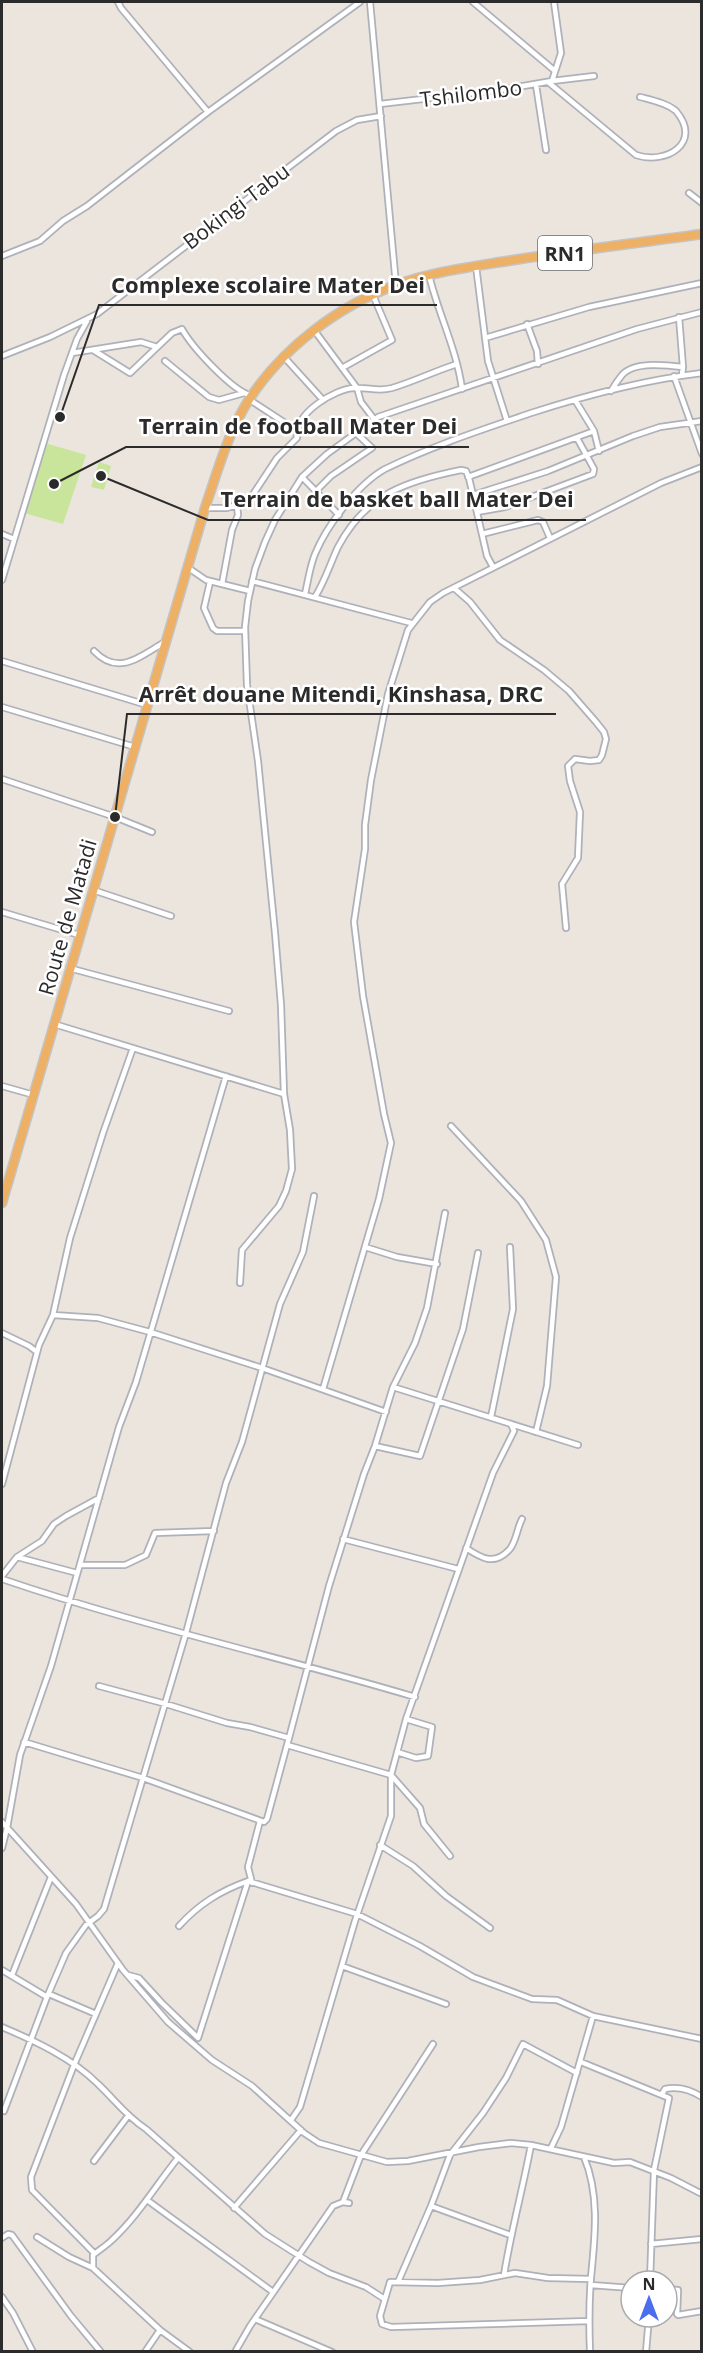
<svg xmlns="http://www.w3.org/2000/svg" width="703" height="2353" font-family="'Open Sans',sans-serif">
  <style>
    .pitch { fill: #c8e59b }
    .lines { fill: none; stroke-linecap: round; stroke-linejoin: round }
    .minor-casing { stroke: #afb1ba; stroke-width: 8 }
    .trunk-casing { stroke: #c4c4c4; stroke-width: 11 }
    .minor { stroke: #fff; stroke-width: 4.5 }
    .trunk { stroke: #edb065; stroke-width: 8 }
    .labels { text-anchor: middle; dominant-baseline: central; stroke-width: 5; stroke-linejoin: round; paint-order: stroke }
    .shield { fill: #fff; stroke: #6b6b6b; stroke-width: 1.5 }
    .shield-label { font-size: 20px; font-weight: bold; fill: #2b2b2b }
    .street-label { font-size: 21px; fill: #2b2b2b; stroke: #fff }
    .leader { fill: none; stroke: #2b2b2b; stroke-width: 2 }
    .callout-dot { fill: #2b2b2b; stroke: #fff; stroke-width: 2 }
    .callout-label { font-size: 22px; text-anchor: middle; font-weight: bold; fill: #2b2b2b; stroke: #fff; stroke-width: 5; stroke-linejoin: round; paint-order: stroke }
  </style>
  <rect width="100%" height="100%" fill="#ece5de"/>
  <!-- pitch -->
  <path class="pitch" d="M 45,443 L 86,455 L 63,524 L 24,513 Z
    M 99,462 L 111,466 L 104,490 L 91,487 Z"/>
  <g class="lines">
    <!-- minor casing -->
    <g class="minor-casing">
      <path id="minor" d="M 118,2 L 121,8 L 208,112
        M 370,2 L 396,285
        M 473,2 L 555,71
        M 552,81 L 594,76
        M 548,82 L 636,155 C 666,165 703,143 676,111 C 667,103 651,100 640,97
        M 536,85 L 546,150
        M 380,104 L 500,90 L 552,81 L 561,53 L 554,2
        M 689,193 L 702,203
        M 2,256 L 40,241 L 63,221 L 87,206 L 208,112 L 360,2
        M 476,266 L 488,361 L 507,421
        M 429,275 C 438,313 457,350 462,389
        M 679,317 L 683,367 L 682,375
        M 527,324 L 537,351 L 538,364
        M 314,330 L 357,388 L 361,402 L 374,419
        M 485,338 L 589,307 L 702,283
        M 93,350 L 130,373 L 172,333 L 182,329 C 192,347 232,391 252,396
        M 72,353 L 141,342 L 157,347
        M 2,356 L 50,337 L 97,314 L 336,131 L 357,120 L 381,116
        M 285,358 L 323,400
        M 165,361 L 209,397 L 219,400 L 244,393
        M 342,368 L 392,340 L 373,295
        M 674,376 L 702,454
        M 611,391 C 614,386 618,380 622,375 C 634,361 667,365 683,367
        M 250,400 L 296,430
        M 575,400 L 594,431 L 599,451
        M 302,477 L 339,515
        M 468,477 L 594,431
        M 316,491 L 331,476 L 372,448 L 355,432
        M 473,495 L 548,471 L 633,436 L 660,427 L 702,421
        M 206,508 L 227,508 L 248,502 L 277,458 L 297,438 C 292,415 335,388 355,388 C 369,387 377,392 392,388 C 415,381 435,371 457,364
        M 477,512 L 505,507 L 593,474 L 594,469 L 577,438
        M 2,534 L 14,539
        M 482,534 L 538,520 L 543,522 L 550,538
        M 187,567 L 206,580 L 222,584 L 232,530 L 238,515 L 237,506
        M 2,580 L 64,375 L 77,339 L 87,321
        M 252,581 L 411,623
        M 210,582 L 204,608 L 213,628 L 217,631 L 245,631
        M 222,584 L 250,591
        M 454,588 L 470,602 L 500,640 L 544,670 L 569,691 L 596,722 L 604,732 L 606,739 L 602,755 L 599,760 L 590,761 L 575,759 L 568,766 L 570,781 L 580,812 L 578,858 L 562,884 L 566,928
        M 305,594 C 308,581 310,566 315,554 C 327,525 358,484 385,469 C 432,446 481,430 531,413 C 587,395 644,380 702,373
        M 315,597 C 325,581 330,564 338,547 C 366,494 406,481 461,470 L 466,471 L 469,478 L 487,556 L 493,567
        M 94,651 C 119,677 140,656 165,642
        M 2,661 L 147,705
        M 2,707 L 135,747
        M 2,779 L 115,817 L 152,832
        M 93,890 L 171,916
        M 2,912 L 79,935
        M 69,968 L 229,1011
        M 54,1024 L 284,1094
        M 2,1086 L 34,1095
        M 451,1126 L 521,1201 L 546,1240 L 556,1277 L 547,1386 L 536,1432
        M 365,1247 L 397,1257 L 437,1264
        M 240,1283 L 242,1250 L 279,1206 L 286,1191 L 292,1169 L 290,1130 L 284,1094 L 281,1005 L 275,933 L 258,761 L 247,685 L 245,627 L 248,601 L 255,569 L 265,542 L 275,520 L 302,477 L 327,454 L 378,417 L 637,329 L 702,312
        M 53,1315 L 98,1318 L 150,1332 L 262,1368 L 386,1412
        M 2,1333 L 29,1346 L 37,1352
        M 393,1387 L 578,1445
        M 323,1389 L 379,1199 L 391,1143 L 384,1114 L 363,996 L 354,922 L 365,849 L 365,825 L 371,780 L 388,694 L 408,630 L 430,602 L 443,593 L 661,483 L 702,467
        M 491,1417 L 513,1309 L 510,1247
        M 375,1446 L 420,1456 L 463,1329 L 478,1253
        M 2,1484 L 39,1345 L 53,1315 L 70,1238 L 103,1133 L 133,1048
        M 343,1539 L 458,1569
        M 466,1548 C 481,1558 494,1566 509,1550 C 516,1543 517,1528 522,1519
        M 17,1557 L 42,1541 L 54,1524 L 66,1516 L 99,1498
        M 80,1565 L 125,1565 L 146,1555 L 155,1533 L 214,1531
        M 2,1576 L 17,1557 L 77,1573
        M 2,1579 C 137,1625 278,1656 415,1697
        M 99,1686 L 166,1704 L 227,1723 L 250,1727 L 289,1738 L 287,1745 L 391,1775 L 420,1808 L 424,1824 L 450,1856
        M 289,1738 L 329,1586 L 364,1474 L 375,1446 L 393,1387 L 415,1343 L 427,1308 L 445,1213
        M 24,1742 L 143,1778 L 264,1822 L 267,1819 L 287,1745
        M 397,1752 L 416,1758 L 428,1756 L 432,1727 L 406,1719
        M 2,1822 L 76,1904 L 123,1970 L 168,2022 L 212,2060 L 252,2086 L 304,2133 L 319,2143 L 387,2162 L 408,2161 L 479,2147 L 511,2143 L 531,2145 L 614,2163 L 630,2162 L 671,2178 L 702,2194
        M 380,1845 L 413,1866 L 446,1896 L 490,1928
        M 2,1848 L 7,1828 L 20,1755 L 51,1666 L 119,1427 L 136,1382 L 226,1076
        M 252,1883 L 248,1867 L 260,1821
        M 179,1926 C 199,1904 220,1891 248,1881 L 357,1914 L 420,1946 L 473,1977 L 532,1999 L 557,2000 L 593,2016 L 702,2039
        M 342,1966 L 446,2004
        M 2,1970 L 47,1997
        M 12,1975 L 51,1877
        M 128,1975 L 139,1978 L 161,2002 L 198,2038 L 248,1881
        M 49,1994 L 96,2014
        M 2,2027 C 35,2041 72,2058 98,2084 C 116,2101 125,2115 146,2129 L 265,2234 L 309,2262 L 329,2273 L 366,2287 L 383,2298
        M 581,2062 L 669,2098 L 654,2170 L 650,2281
        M 662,2094 L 665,2089 C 678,2086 691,2090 702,2097
        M 4,2111 L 47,1997 L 66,1953 L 86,1925 L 98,1916 L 104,1909 L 186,1633 L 226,1483 L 242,1442 L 280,1304 L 303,1252 L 314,1196
        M 291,2120 L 300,2107 L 355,1921 L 391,1816 L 391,1775 L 406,1719 L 493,1473 L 514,1431 L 511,1424
        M 551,2148 L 561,2127 L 593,2016
        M 584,2157 C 600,2195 595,2237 591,2277 C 589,2302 589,2327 590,2352
        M 94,2161 L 128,2116
        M 147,2200 L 273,2292
        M 343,2202 L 361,2155 L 433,2044
        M 431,2206 L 510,2235
        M 234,2208 L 301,2130
        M 37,2237 L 69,2257 L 93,2268 L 160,2330 L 190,2352
        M 2,2238 L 8,2234 L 12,2235 L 71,2316 L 101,2352
        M 651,2244 L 702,2239
        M 94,2253 L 32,2190 L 31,2177 L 74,2065 L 118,1963
        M 93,2268 L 93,2255 C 99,2250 106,2246 112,2240 C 138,2216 156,2185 178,2158
        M 504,2275 C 511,2231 523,2188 531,2145
        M 398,2282 L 431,2206 L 450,2155 L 483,2113 L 506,2078 L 523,2044 L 577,2073
        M 591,2285 L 631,2288
        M 667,2289 L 678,2290 L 677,2314 L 678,2315 L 702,2311
        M 2,2297 L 13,2313 L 33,2352
        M 255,2319 L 332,2352
        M 589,2321 L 391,2327 L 382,2324 L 380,2316 L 390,2282 L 438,2283 L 480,2280 L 515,2273 L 548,2278 L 591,2279
        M 145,2352 L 160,2330
        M 235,2352 L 250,2326 L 333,2206 L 343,2202 L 349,2203
        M 646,2352 L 649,2317"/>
    </g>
    <!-- trunk casing -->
    <g class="trunk-casing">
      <path id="trunk" d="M 2,1203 L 205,508 C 218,470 228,432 250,398 C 284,347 338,306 396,285 C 431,272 470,267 507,261 C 572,251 637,243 702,234"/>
    </g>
    <!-- minor -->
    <use href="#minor" class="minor"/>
    <!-- trunk -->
    <use href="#trunk" class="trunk"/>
  </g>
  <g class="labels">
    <!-- shield labels -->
    <rect class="shield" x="538" y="236" width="54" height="34" rx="4.5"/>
    <g class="shield-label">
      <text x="565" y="253">RN1</text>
    </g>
    <!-- street labels -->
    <g class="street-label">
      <text transform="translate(471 93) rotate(-7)">Tshilombo</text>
      <text transform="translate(236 206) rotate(-37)">Bokingi Tabu</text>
      <text transform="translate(67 917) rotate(-74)">Route de Matadi</text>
    </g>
  </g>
  <!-- callouts -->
  <path class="leader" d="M60 417L99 305H437M54 484L126 447H469M101 476L208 520H586M115 817L127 714H556"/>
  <g class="callout-dot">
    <circle cx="60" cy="417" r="6"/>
    <circle cx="54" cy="484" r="6"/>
    <circle cx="101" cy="476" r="6"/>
    <circle cx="115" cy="817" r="6"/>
  </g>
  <g class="callout-label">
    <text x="268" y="293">Complexe scolaire Mater Dei</text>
    <text x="298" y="434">Terrain de football Mater Dei</text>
    <text x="397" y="507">Terrain de basket ball Mater Dei</text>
    <text x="341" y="702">Arrêt douane Mitendi, Kinshasa, DRC</text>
  </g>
  <!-- border -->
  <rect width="703" height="2353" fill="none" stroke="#2b2b2b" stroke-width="6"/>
  <!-- north arrow -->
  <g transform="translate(649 2299)"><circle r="28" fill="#ffffff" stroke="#aaaaaa" stroke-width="1.5"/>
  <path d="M0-4.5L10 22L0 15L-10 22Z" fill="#4a6eed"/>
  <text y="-9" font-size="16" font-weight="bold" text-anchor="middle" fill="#2b2b2b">N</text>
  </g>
</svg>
